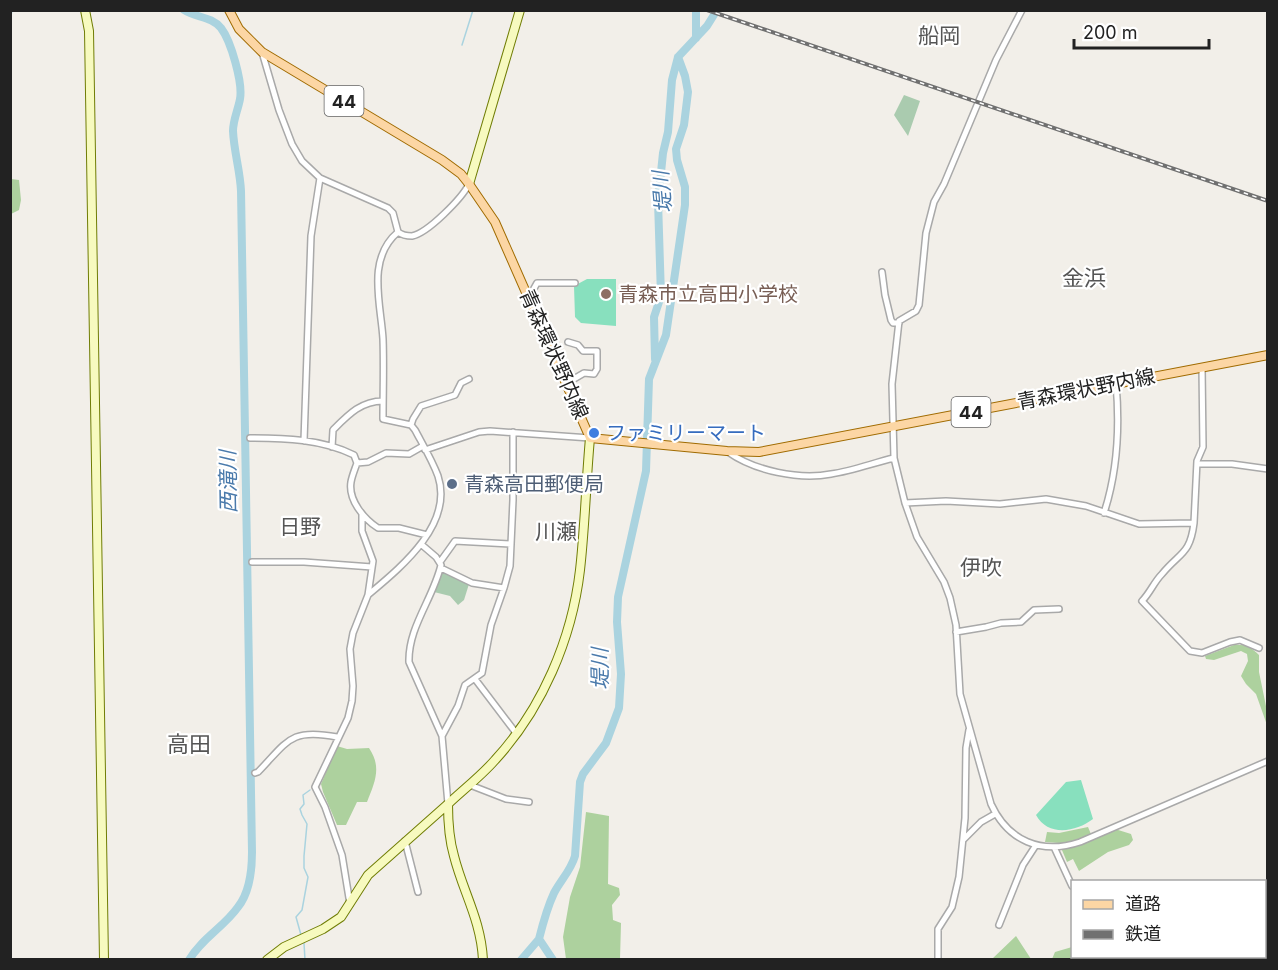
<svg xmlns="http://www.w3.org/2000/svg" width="1278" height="970" font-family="Inter,'Noto Sans JP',sans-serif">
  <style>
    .forest { fill: #add19e }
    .cemetery { fill: #aacbaf }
    .pitch { fill: #88e0be }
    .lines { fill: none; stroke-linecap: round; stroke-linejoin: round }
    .stream { stroke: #aad3df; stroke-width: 1.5 }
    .river { stroke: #aad3df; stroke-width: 8 }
    .street-casing { stroke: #a9a9a9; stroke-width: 8 }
    .secondary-casing { stroke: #707d05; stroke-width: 10 }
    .primary-casing { stroke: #a06b00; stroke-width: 10 }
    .street { stroke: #fff; stroke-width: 5 }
    .secondary { stroke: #f7fabf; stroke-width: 8 }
    .primary { stroke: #fcd6a4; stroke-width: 8 }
    .rail-casing { stroke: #707070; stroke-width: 4 }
    .rail { stroke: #fff; stroke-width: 1.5; stroke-dasharray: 4.5; stroke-linecap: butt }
    .education-dot { fill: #8d6e63; stroke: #fff; stroke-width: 2 }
    .shop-dot { fill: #3f7fe0; stroke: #fff; stroke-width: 2 }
    .service-dot { fill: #5c6f8a; stroke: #fff; stroke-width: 2 }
    .labels { text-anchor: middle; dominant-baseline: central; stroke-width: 4.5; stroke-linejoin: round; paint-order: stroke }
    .shield { fill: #fff; stroke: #646464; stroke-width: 1.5 }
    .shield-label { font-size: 18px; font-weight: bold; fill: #222 }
    .education-label { font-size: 20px; fill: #785e54; stroke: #fff; text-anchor: start }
    .street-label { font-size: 20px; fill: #222; stroke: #fff }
    .shop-label { font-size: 20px; fill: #366cbe; stroke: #fff; text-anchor: start }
    .service-label { font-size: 20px; fill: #4e5e75; stroke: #fff; text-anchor: start }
    .neighbourhood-label { font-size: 21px; fill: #555; stroke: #fff }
    .water-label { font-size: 21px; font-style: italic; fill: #4a7aab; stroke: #fff }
    .quarter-label { font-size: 22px; fill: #555; stroke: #fff }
  </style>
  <rect width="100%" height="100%" fill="#f2efe9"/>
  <!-- forest -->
  <path class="forest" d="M 11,179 L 19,180 L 21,200 L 19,210 L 11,214 Z
    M 1234,645 C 1245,644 1251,647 1259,655 L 1259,672 L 1267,711 L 1267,725 L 1256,694 L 1246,684 L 1241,676 L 1248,661 L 1247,654 L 1241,651 L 1214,660 L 1206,659 L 1205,656 Z
    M 337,746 L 347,749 L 369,748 C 382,767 375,782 367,802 L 357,802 L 346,825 L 337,825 L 323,792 L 321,784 Z
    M 586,812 L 609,816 L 608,884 L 619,888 L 620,895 L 612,905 L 613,920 L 621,923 L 620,959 L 566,959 L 563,937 L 570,897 L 580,867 Z
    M 1088,827 L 1093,839 L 1115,829 L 1131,834 L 1133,840 L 1129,845 L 1108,852 L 1079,871 L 1073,859 L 1067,862 L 1059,843 L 1045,842 L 1047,832 L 1059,833 Z
    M 1016,936 L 1031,959 L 992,959 Z
    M 1072,947 L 1072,956 L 1095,957 L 1096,959 L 1052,959 L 1055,952 Z"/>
  <!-- cemetery -->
  <path class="cemetery" d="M 904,95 L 920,101 L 908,136 L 894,115 Z
    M 442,571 L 469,584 L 464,600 L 458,605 L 450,596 L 434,592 Z"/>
  <!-- pitch -->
  <path class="pitch" d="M 587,279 L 616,279 L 616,326 L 581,323 L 575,317 L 574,286 Z
    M 1081,780 L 1093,819 C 1076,832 1048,837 1036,815 L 1066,782 Z"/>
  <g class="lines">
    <!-- stream -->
    <path class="stream" d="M 10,21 L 12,10
      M 462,45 L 473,10
      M 301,935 L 296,917 L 302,910 L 308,877 L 304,868 L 304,856 L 307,824 L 302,815 L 300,809 L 304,804 L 303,795 L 310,790
      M 304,943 L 305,960"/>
    <!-- river -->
    <path class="river" d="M 184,10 C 196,18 211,16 221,28 C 231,41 243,83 240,99 C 238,110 233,120 233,131 C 234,152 240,170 241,191 L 252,852 C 252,871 250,892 238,907 C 224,927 202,938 189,960
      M 696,10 L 696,38
      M 655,359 L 654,317 L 661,296 L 658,201 L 663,153 L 668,132 L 672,80 L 678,57 L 707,26 L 717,10
      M 521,960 L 539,939
      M 553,960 L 539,939 C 543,923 547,908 554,893 C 561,880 571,870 575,856 L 580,782 L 583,774 L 606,743 L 619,708 L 621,674 L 617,622 L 618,597 L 646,471 L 649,379 L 666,335 L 685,205 L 685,187 L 677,160 L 676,149 L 684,125 L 688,92 L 685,76 L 678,57"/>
    <!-- street casing -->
    <g class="street-casing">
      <path id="street" d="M 1022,10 L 996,60 L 944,184 L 934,202 L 926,233 L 919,305 L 916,311 L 899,321 L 892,384 L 894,458 L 905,503 L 917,537 L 944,582 L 950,598 L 956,625 L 960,694 L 991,804 C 1008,841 1041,855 1080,842 L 1268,761
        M 262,52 L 279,110 L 292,144 L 302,161 L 320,178 L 388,208 L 393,213 L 398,232
        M 398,232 C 402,235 407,236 412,236 C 428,233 462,198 469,184
        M 882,272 L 885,295 L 891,320 L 893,323 L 899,323
        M 527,294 L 532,292 L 537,283 L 575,283
        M 567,383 L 584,373 L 594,374 L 597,369 L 597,351 L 583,351 L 578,345 L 568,342
        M 411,425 L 413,419 L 421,406 L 455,395 L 461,383 L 469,379
        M 250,438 C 284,438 322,439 354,455 L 357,463 C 355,469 352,476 351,482 C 348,500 364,519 378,528 L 399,528 L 427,535
        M 304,441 L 311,236 L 320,178
        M 332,447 L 333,430 C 348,415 361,401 383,401
        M 425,450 L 479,432 L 490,431 L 590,438
        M 728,452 C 755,471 799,480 831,474 C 852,471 873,463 894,458
        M 357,463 L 368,462 L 386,453 L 409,454 L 423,446
        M 1197,464 L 1232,464 L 1268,469
        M 905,503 L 946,501 L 1000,504 L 1046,499 L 1086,506 L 1139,524 L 1194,523 C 1190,555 1180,552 1162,574 C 1154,582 1150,593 1142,601 L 1190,651 L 1202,653 L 1230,642 L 1240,640 L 1259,648
        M 1104,513 C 1118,470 1120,428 1116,383
        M 1194,523 L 1197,461 L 1203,447 L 1202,367
        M 422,545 L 436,557 L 441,565 C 433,599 408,627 409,662 L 442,736 L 448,804
        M 252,562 L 304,562 L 372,567
        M 440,562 L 455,541 L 511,544
        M 441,568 L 472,583 L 504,588
        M 368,595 C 400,568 454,525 438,476 C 432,460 423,445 415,430 L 411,425 L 383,419 C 383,392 384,366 383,339 C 381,304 366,259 398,232
        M 956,632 L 986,627 L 1001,623 L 1021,622 L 1034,610 L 1059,609
        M 475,679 L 516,733
        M 442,736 L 458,706 L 465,685 L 482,673 L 491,625 L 504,588 L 510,566 L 513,500 L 513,432
        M 255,773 L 258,772 C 288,741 290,728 337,737
        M 470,785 L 506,799 L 529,802
        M 963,840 L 981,822 L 995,814
        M 405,841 L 418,892
        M 1054,847 L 1072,886
        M 350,904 L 342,855 L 325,807 L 315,787 L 348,718 L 352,701 L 353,686 L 350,649 L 353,633 L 368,595 L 373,561 L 362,531 L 362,514
        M 999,925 L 1023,865 L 1036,845
        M 1099,956 L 1101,960
        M 938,960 L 938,929 L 952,907 L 959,877 L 965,818 L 966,748 L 969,730"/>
    </g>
    <!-- secondary casing -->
    <g class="secondary-casing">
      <path id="secondary" d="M 85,10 L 89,31 L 104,960
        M 469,184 L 520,10
        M 1264,936 L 1268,932
        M 267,960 L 284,947 L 323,929 L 341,917 L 368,875 L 448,804
        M 483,960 C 481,920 463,892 454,856 C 449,839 448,821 448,804 C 464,789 481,776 495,760 C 542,709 572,639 580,570 C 585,526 586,482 590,438
        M 1202,960 L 1211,956"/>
    </g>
    <!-- primary casing -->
    <g class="primary-casing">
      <path id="primary" d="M 229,10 L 239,29 L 262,52 L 442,160 L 461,174 L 469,184 L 495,222 L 590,438 L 727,451 L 759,452 L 1268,355"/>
    </g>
    <!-- street -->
    <use href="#street" class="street"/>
    <!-- secondary -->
    <use href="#secondary" class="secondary"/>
    <!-- primary -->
    <use href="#primary" class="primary"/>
    <!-- rail casing -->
    <g class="rail-casing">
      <path id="rail" d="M 707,10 L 1268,201"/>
    </g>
    <!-- rail -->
    <use href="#rail" class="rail"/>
  </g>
  <!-- markers -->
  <circle class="education-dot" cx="606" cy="294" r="6"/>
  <circle class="shop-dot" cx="594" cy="433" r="6"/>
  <circle class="service-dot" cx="452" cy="484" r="6"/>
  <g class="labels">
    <!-- shield labels -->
    <g class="shield">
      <rect x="324.5" y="86" width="39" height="30" rx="4.5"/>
      <rect x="951.5" y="397" width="39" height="30" rx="4.5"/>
    </g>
    <g class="shield-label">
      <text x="344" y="101">44</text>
      <text x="971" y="412">44</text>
    </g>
    <!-- education labels -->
    <g class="education-label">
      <text x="618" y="294">青森市立高田小学校</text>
    </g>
    <!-- street labels -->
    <g class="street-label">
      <text transform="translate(554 354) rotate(66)">青森環状野内線</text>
      <text transform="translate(1086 389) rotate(-11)">青森環状野内線</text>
    </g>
    <!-- shop labels -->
    <g class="shop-label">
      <text x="606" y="433">ファミリーマート</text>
    </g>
    <!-- service labels -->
    <g class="service-label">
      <text x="464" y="484">青森高田郵便局</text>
    </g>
    <!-- neighbourhood labels -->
    <g class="neighbourhood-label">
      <text x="939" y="35">船岡</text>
      <text x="300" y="526">日野</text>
      <text x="556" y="531">川瀬</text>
      <text x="981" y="567">伊吹</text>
    </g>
    <!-- water labels -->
    <g class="water-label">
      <text transform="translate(662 192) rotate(-95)">堤川</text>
      <text transform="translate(228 482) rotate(-91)">西滝川</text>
      <text transform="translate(600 669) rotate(-91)">堤川</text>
    </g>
    <!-- quarter labels -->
    <g class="quarter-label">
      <text x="1084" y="278">金浜</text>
      <text x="189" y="744">高田</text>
    </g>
  </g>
  <!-- border -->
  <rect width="1278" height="970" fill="none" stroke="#222222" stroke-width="24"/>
  <!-- legend -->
  <rect x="1071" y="880" width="195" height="78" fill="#ffffff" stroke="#a7a7a7" stroke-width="1.5"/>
  <rect x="1083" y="900" width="30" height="9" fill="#fcd6a4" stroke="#a7a7a7" stroke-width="1.5"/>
  <text x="1125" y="910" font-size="18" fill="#222222">道路</text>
  <rect x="1083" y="930" width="30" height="9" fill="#707070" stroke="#a7a7a7" stroke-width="1.5"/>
  <text x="1125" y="940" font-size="18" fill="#222222">鉄道</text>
  <!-- scale -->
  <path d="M1074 39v9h135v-9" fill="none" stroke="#222222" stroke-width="3"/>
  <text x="1083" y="39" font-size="18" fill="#222222" stroke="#ffffff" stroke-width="4.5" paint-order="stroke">200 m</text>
</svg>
